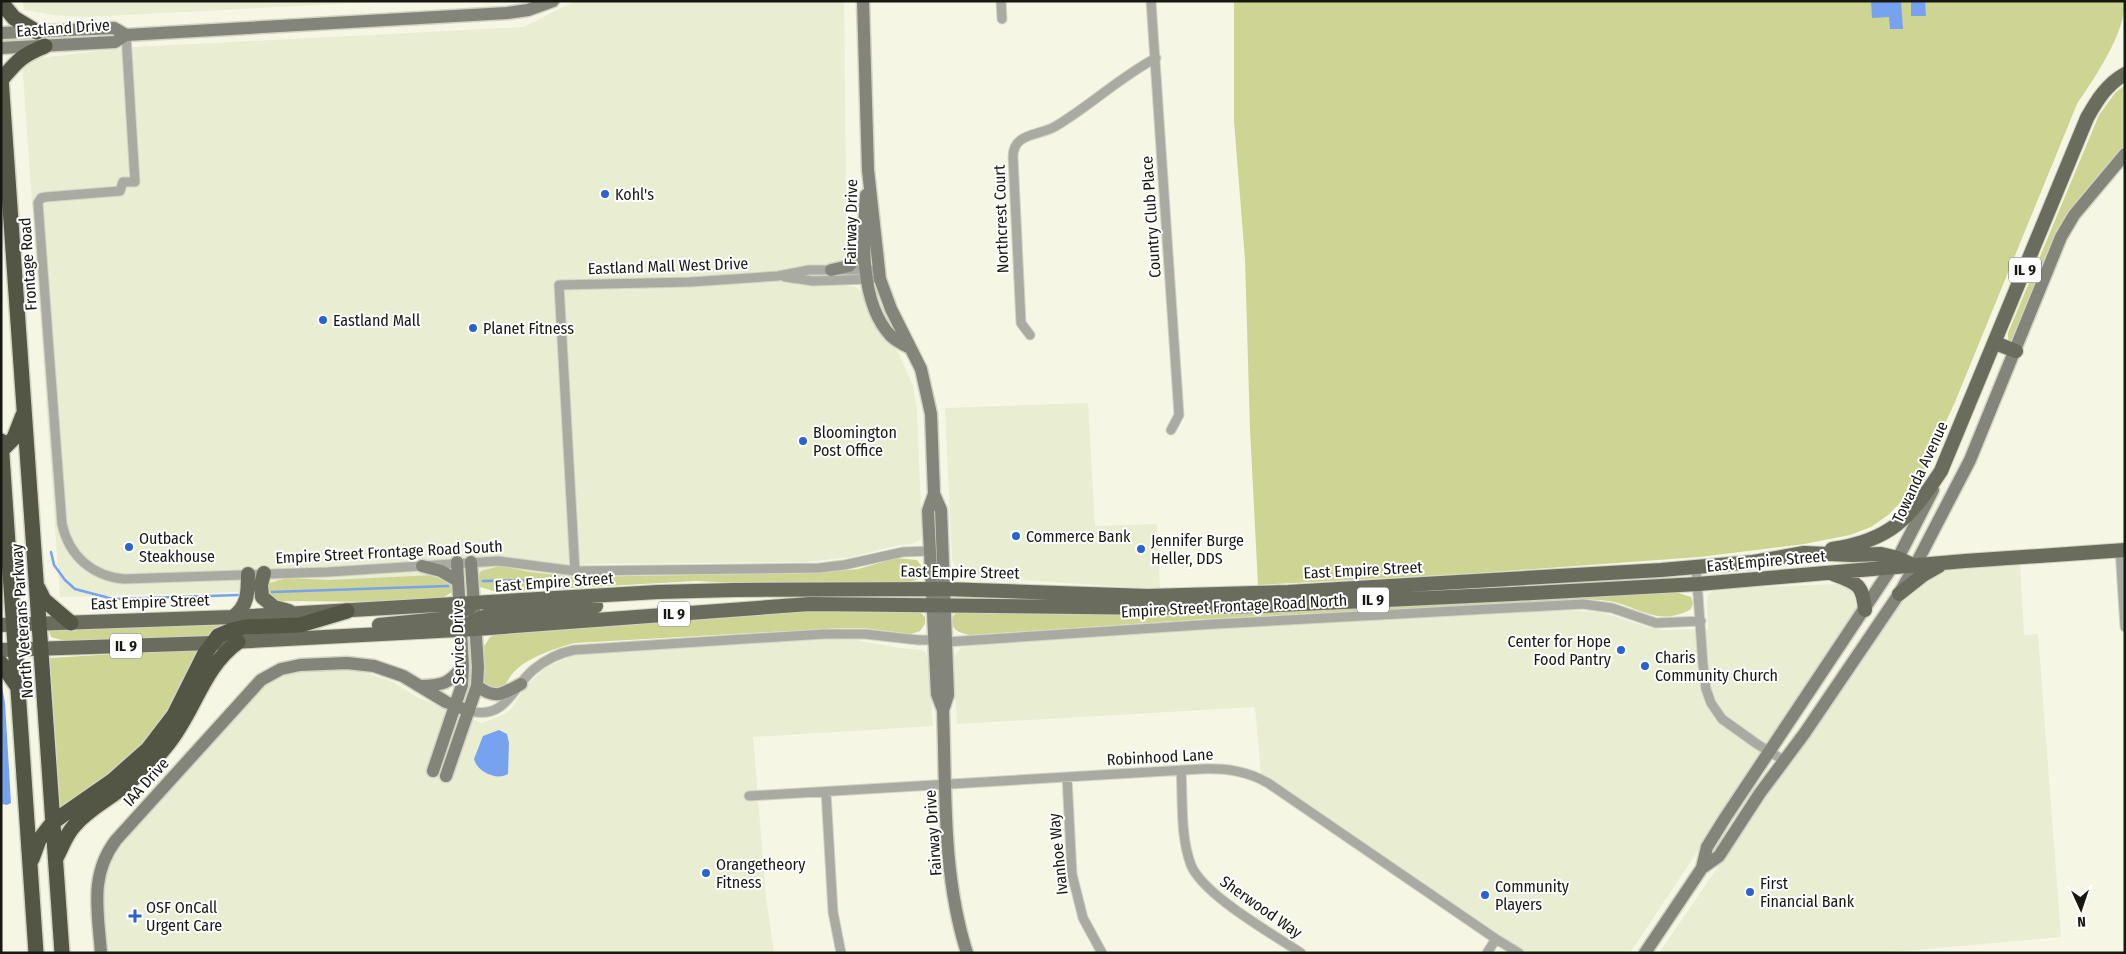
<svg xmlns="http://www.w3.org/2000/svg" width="2126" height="954" font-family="'Fira Sans Condensed',sans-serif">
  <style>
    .built { fill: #e9edd2 }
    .green { fill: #ced491 }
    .water { fill: #77a2f0 }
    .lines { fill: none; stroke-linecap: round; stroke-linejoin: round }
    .stream { stroke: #77a2f0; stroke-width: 2.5 }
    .street-casing { stroke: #d2d3c2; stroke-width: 11 }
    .secondary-casing { stroke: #d2d3c2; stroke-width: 15 }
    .primary-casing { stroke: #d2d3c2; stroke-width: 16 }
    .highway-casing { stroke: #d2d3c2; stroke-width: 18 }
    .street { stroke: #a9aaa2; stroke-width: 9 }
    .secondary { stroke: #84857a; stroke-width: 12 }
    .primary { stroke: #6a6c5d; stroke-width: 14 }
    .highway { stroke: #545645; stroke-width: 15 }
    .poi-dot { fill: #2a63d1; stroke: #fff; stroke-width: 2 }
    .labels { text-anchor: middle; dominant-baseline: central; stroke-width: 4; stroke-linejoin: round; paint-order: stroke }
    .shield { fill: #fff; stroke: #5d5d59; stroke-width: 1 }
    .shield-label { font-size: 15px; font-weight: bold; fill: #181812 }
    .street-label { font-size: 16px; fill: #181812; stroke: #fff }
    .poi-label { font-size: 16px; fill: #181812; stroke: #fff; text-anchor: start }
  </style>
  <rect width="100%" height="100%" fill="#f5f7e4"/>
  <!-- built -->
  <path class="built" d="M 23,1 L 394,1 L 85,17 L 54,15 L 24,10 Z
    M 575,1 L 844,1 L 847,286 L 856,287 L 863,293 L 884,335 L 898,352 L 913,386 L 917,410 L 922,534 L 920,540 L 912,544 L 899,545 L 851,557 L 805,562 L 585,564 L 586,582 L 60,597 L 22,60 L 136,47 L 524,27 Z
    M 1088,403 L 1095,526 L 1157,524 L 1160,589 L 959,576 L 952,558 L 945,408 Z
    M 2020,562 L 2024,635 L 2038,634 L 2061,937 L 1880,953 L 1659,953 L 1906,592 L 1941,570 Z
    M 1838,584 L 1853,588 L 1859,599 L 1850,622 L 1630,953 L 1511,953 L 1262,785 L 1255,707 L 957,724 L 953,658 L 962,647 L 1018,639 L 1557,610 L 1601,612 L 1647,627 L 1662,630 L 1708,629 L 1707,601 L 1708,595 L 1714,589 Z
    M 825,639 L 855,640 L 900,648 L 921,650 L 925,652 L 929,661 L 933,726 L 753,737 L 766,897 L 774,953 L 106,953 L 101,885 L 110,856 L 267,681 L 290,671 L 352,669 L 391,681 L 417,697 L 482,723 L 505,714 L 512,708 L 526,686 L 545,668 L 572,656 L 608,652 Z"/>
  <!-- green -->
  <path class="green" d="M 1234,1 L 2125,1 C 2125,34 2095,77 2077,104 L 1955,402 L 1923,471 L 1911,492 L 1888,515 L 1871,527 L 1850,535 L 1804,544 L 1699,557 L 1479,573 L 1258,585 L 1250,429 L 1245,259 L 1234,121 Z
    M 2125,85 L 2125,146 L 2080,202 L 2015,334 L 2011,341 L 2008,341 L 2008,333 L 2099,115 L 2115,93 Z
    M 896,558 L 917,560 L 923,568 C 923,580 915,581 905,582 L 753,584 L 696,581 L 497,592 L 480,587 L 478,577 L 481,571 L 500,566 L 530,572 L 574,577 L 816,573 L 858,569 Z
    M 435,575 L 451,580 L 452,592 L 441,599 L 396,602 L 275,601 L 271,600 L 266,589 L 270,583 L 287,578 L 330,580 Z
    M 1672,591 L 1691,597 L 1693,603 L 1691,609 C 1663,625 1646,612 1618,603 C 1608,600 1597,600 1587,599 L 1205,619 L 971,635 C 959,633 949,630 953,616 L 959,611 Z
    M 816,609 L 920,612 L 925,617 L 925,624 L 920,631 L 911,634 L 864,628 L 841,628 L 575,643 C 558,647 530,657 517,669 C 509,675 507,686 499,690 L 484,684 L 483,648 L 490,637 L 498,633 Z
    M 221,623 L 220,627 L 204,638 L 65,641 L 51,637 L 49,631 L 50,629 Z
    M 197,649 L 198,651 C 177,693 157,737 119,767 C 101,781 81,794 62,807 L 60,807 L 50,658 Z"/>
  <!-- water -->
  <path class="water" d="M 1871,1 L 1901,1 L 1903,29 L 1890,29 L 1889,17 L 1872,18 Z
    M 1911,1 L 1925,1 L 1926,16 L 1911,16 Z
    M 1,681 L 5,703 L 11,803 L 7,805 L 2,804 L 1,798 Z
    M 499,730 L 507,734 L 509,743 L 508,774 C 497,781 477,772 474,759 L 483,736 Z"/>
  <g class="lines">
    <!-- stream -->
    <path class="stream" d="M 51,552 L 54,565 L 65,580 L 75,589 L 113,599 L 239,595
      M 483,581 L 530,580
      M 272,592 L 448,586"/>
    <!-- street casing -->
    <g class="street-casing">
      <path id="street" d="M 1001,1 L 1002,19
        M 1151,1 L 1179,415 L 1171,430
        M 126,35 L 135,182 L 123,182 L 120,191 L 46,197 L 41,198 L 38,203 L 62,524 C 69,556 92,576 124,579 L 328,572 L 498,561 L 575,571 L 819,568 L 844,565 L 903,552 L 930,551
        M 785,277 L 813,281 L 872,279
        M 1030,335 L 1021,323 L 1013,157 C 1013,132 1040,136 1056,126 C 1091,105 1120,77 1156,58
        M 2120,550 L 2125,627
        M 1696,567 L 1703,665 L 1706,689 L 1711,703 L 1722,719 L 1757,744 L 1785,761
        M 575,571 L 559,285 L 690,282 L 778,276 L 809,270 L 871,270
        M 946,642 L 1215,624 L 1583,604 L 1612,608 L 1656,623 L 1701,621
        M 469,711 C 506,720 511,689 533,670 C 545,660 559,653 574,650 L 824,634 L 865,634 L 918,640 L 934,640
        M 1181,770 C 1183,800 1180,836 1191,865 C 1203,895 1273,934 1301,953
        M 1067,777 L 1072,874 L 1083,918 L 1102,953
        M 826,792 L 833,912 L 841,953
        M 749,796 L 1201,769 C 1226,768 1247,771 1268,783 L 1496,939 L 1519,953
        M 1487,953 L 1496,939"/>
    </g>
    <!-- secondary casing -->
    <g class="secondary-casing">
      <path id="secondary" d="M 863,1 L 868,170 L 880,279 L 891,309 L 921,369 L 931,414 L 934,494 L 941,510 L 948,695 L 943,710
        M 1,33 L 114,28 L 126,35
        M 1,48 L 115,42 L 126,35 L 507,13 L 528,10 L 553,1
        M 866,195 C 863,236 859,303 891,336 C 896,341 904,345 910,348
        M 831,270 L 849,266 L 864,249
        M 934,494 L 928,511 L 937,694 L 943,710 C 946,790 942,875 967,953
        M 422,566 L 441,571 L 458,581
        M 421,686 C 443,685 449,684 463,666
        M 477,686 C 496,700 502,694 521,684
        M 433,771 L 462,685 L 463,666 L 457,562
        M 446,776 L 477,686 L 478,667 L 471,562
        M 1702,868 L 1719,856 L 1760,793 L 1804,734 L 1899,594 L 1915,566 L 1970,460 L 2061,237 L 2074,215 L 2125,154
        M 101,953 C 98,912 89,875 116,840 L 261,680 L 281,669 L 300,665 L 347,663 L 374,666 L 403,676 L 446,702 L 469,711
        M 1645,953 L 1702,868 L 1707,847 L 1725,818 L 1898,558 L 1933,490"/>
    </g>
    <!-- primary casing -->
    <g class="primary-casing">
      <path id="primary" d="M 1995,343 L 2016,351
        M 1832,549 C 1890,541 1910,518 1941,471 L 2087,118 C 2097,100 2107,84 2125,74
        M 264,573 L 261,585 L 262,597 L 274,607 L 289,611
        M 1833,574 C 1856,583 1863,583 1865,610
        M 1899,594 L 1923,575 L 1939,566
        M 233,617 C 248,606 248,592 248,574
        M 1,625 L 233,617 L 658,592 L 734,590 L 945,589 L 1148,596 L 1288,592 L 1661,570 L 1753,562 L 1804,553 L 1853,555 L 1881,554 L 1898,558 L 1913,565
        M 379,625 L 440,619 L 452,617 L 471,606
        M 461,629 L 475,620 L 486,616 L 596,606
        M 1,650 L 212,643 L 476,629 L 810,604 L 1162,608 L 1260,606 L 1513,594 L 1698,584 L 1965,561 L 2125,550"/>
    </g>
    <!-- highway casing -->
    <g class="highway-casing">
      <path id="highway" d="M 1,2 L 14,18 L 37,32
        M 1,78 L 62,953
        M 1,80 C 17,61 22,55 45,46
        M 1,441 L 36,953
        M 1,451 L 14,438 L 23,415
        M 38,588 L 44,600 L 71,623
        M 1,663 L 17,686
        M 56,858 C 62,847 66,834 75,825 C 86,812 100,804 114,794 C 133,780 152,764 167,745 C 195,711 202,668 238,642
        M 32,859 L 39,840 L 53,822 L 112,781 L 148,749 L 174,715 L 204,655 L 218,636 L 232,630 L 245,627 L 300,625 L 347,611"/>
    </g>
    <!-- street -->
    <use href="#street" class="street"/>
    <!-- secondary -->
    <use href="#secondary" class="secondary"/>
    <!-- primary -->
    <use href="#primary" class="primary"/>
    <!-- highway -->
    <use href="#highway" class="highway"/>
  </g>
  <!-- markers -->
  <g class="poi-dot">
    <circle cx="605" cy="194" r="5"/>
    <circle cx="323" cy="320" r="5"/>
    <circle cx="473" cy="328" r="5"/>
    <circle cx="803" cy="441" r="5"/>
    <circle cx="1016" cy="536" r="5"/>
    <circle cx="129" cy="547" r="5"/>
    <circle cx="1141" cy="549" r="5"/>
    <circle cx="1621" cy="650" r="5"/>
    <circle cx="1645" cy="666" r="5"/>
    <circle cx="706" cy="873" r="5"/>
    <circle cx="1750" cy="892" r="5"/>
    <circle cx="1485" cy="895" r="5"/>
    <path d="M132.5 908.5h5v5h5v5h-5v5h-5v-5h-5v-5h5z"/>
  </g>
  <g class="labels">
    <!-- shield labels -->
    <g class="shield">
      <rect x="2009" y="257.5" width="32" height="25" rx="4"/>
      <rect x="1357" y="587.5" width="32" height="25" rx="4"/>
      <rect x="658" y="601.5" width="32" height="25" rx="4"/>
      <rect x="110" y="633.5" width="32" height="25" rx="4"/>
    </g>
    <g class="shield-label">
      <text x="2025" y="270">IL 9</text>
      <text x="1373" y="600">IL 9</text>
      <text x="674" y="614">IL 9</text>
      <text x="126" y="646">IL 9</text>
    </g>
    <!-- street labels -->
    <g class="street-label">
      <text transform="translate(63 28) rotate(-4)">Eastland Drive</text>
      <text transform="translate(1151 217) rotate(-94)">Country Club Place</text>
      <text transform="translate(1001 219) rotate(-92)">Northcrest Court</text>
      <text transform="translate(851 222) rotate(-89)">Fairway Drive</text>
      <text transform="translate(28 264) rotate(-94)">Frontage Road</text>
      <text transform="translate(668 266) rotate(-2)">Eastland Mall West Drive</text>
      <text transform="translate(1920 472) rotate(-65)">Towanda Avenue</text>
      <text transform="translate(389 552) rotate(-3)">Empire Street Frontage Road South</text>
      <text transform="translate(1766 561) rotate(-5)">East Empire Street</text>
      <text transform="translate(1363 570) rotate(-3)">East Empire Street</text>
      <text transform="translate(960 572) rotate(1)">East Empire Street</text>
      <text transform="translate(554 582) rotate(-4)">East Empire Street</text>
      <text transform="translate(150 602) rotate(-2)">East Empire Street</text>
      <text transform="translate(1234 606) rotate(-3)">Empire Street Frontage Road North</text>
      <text transform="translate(22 621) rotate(-94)">North Veterans Parkway</text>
      <text transform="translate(458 642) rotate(-91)">Service Drive</text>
      <text transform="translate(1160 757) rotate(-3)">Robinhood Lane</text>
      <text transform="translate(146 782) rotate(-48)">IAA Drive</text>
      <text transform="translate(933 833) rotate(-94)">Fairway Drive</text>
      <text transform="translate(1058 854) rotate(-96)">Ivanhoe Way</text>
      <text transform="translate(1261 907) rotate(35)">Sherwood Way</text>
    </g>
    <!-- poi labels -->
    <g class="poi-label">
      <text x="615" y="194">Kohl's</text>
      <text x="333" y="320">Eastland Mall</text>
      <text x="483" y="328">Planet Fitness</text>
      <text x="813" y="432">Bloomington<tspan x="813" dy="18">Post Office</tspan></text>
      <text x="1026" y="536">Commerce Bank</text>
      <text x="139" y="538">Outback<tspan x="139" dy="18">Steakhouse</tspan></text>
      <text x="1151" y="540">Jennifer Burge<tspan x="1151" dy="18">Heller, DDS</tspan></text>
      <text x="1611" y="641" text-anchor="end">Center for Hope<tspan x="1611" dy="18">Food Pantry</tspan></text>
      <text x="1655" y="657">Charis<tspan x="1655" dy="18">Community Church</tspan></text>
      <text x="716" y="864">Orangetheory<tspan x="716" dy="18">Fitness</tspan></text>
      <text x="1760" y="883">First<tspan x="1760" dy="18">Financial Bank</tspan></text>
      <text x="1495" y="886">Community<tspan x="1495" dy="18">Players</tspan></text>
      <text x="146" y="907">OSF OnCall<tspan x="146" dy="18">Urgent Care</tspan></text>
    </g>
  </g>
  <!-- border -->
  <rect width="2126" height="954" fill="none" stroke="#181812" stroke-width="5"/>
  <!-- north arrow -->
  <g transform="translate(2081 909) rotate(177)" stroke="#ffffff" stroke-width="4" paint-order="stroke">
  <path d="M0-4L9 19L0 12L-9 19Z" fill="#181812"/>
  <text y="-8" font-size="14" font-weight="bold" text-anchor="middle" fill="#181812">N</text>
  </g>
</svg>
